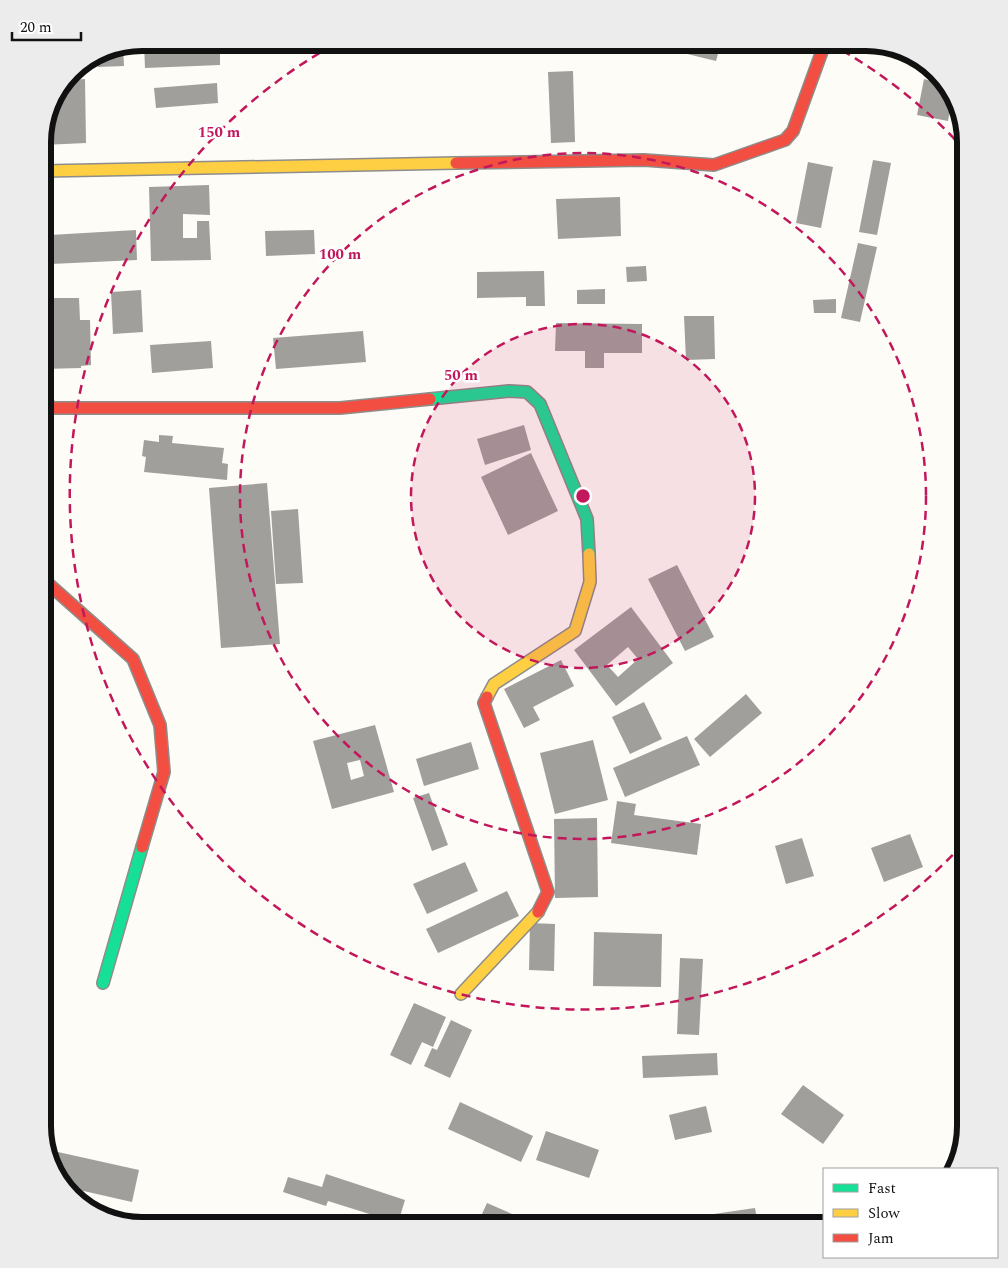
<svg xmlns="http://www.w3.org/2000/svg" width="1008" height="1268" font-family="Spectral,serif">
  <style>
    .building { fill: #a19f9c; fill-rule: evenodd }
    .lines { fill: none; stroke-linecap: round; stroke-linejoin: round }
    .fast-casing { stroke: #8e8d8b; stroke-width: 14 }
    .slow-casing { stroke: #8e8d8b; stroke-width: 14 }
    .jam-casing { stroke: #8e8d8b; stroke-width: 14 }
    .fast { stroke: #16e098; stroke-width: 11 }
    .slow { stroke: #ffcf43; stroke-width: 11 }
    .jam { stroke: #f24e42; stroke-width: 11 }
    .ring { fill: none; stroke: #c2185b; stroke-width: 2.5; stroke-dasharray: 9 6 }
    .rim { fill: none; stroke: #111; stroke-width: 6 }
    .centre { fill: #c2185b; stroke: #fff; stroke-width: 2.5 }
    .ring-label { font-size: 15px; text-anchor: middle; font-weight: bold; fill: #c2185b; stroke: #fff; stroke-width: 5; stroke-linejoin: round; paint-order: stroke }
  </style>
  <rect width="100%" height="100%" fill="#fdfcf7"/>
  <!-- building -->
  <path class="building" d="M 144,43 L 220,43 L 220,65 L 145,68 Z
    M 639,43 L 674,43 L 673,54 L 638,51 Z
    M 686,43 L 721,43 L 716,61 L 683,53 Z
    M 123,46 L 124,66 L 98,67 L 97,54 L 104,50 Z
    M 92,58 L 92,68 L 76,68 L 76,67 Z
    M 573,71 L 575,142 L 551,143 L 548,72 Z
    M 85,79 L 86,143 L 43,145 L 43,135 L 53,98 L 67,80 Z
    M 924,79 L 949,86 L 952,99 L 948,121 L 917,115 Z
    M 217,83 L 218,103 L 156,108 L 154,88 Z
    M 873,160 L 891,163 L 877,235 L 859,232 Z
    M 808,162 L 833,167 L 821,228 L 796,223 Z
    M 209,185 L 210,215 L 183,214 L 183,238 L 197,238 L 197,221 L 209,221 L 211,260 L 151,261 L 149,187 Z
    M 620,197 L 621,236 L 558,239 L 556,199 Z
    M 136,230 L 137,260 L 51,264 L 50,235 Z
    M 314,230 L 315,254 L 266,256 L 265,231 Z
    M 858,243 L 877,247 L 860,322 L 841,318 Z
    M 646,266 L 647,281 L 627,282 L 626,267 Z
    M 544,271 L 545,306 L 526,306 L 526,297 L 477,298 L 477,272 Z
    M 605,289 L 605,304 L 577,304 L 577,290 Z
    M 141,290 L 143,332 L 113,334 L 111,292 Z
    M 43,298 L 79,298 L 80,320 L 90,320 L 91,365 L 81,366 L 81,368 L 43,369 Z
    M 836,299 L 836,313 L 814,313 L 813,300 Z
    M 684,316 L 714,316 L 715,359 L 686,360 Z
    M 556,323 L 642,324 L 642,353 L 604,353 L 604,368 L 585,368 L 585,351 L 555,351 Z
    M 363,331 L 366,362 L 276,369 L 273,338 Z
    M 211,341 L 213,368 L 152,373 L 150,345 Z
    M 524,425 L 531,450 L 485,465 L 477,439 Z
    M 159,435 L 173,436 L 172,443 L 224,448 L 222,463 L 228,464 L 227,480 L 144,472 L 146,457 L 142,456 L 144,440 L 159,442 Z
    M 531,453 L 558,511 L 508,535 L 481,477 Z
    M 267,483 L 280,644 L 221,648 L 209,488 Z
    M 298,509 L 303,583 L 276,584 L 271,511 Z
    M 677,565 L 714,637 L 685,651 L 648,579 Z
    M 631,607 L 673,663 L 616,706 L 574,650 ZM 628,647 L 638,659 L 618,677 L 607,665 Z
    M 561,660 L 574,686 L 533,707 L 540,720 L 524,728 L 504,689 Z
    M 746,694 L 762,713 L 710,757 L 694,739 Z
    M 644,702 L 662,739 L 630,754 L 612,717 Z
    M 375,725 L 394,792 L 332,809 L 313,741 ZM 360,760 L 364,776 L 351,780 L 347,763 Z
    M 687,736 L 700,765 L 625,797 L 613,768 Z
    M 593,740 L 608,800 L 555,814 L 540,753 Z
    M 471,742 L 479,769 L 424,786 L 416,759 Z
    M 429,793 L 448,845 L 432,851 L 413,798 Z
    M 617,801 L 636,804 L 634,815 L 701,824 L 697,855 L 611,843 Z
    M 597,818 L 598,897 L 555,898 L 554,819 Z
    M 910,834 L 923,867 L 884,882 L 871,848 Z
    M 802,838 L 814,876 L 786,884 L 775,846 Z
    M 465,862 L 478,891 L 427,914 L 413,884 Z
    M 507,891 L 519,916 L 438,953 L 426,929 Z
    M 530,923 L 555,924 L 554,971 L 529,970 Z
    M 594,932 L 662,934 L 661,987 L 593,986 Z
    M 680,958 L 703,959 L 699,1035 L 677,1034 Z
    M 414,1003 L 446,1017 L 433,1047 L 422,1042 L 411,1065 L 390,1055 Z
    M 451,1020 L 472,1030 L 450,1078 L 424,1066 L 432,1048 L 437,1050 Z
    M 717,1053 L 718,1075 L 643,1078 L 642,1056 Z
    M 803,1085 L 844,1115 L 823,1144 L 781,1114 Z
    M 460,1102 L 533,1136 L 521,1162 L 448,1129 Z
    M 706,1106 L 712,1132 L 675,1140 L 669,1115 Z
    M 546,1131 L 599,1150 L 589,1178 L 536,1160 Z
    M 58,1152 L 139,1170 L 132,1202 L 66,1187 L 59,1182 L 55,1166 Z
    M 326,1174 L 405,1200 L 398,1223 L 328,1201 L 326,1206 L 283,1192 L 288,1177 L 322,1187 Z
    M 487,1203 L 512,1214 L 507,1225 L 477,1225 Z
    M 755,1208 L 758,1225 L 708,1225 L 707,1215 Z"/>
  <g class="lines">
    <!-- fast casing -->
    <g class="fast-casing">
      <path id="fast" d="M 430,399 L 509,391 L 527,392 L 540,404 L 587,519 L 589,554
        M 103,983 L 142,847"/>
    </g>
    <!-- slow casing -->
    <g class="slow-casing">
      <path id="slow" d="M 43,171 L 456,163
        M 487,697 L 494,684 L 575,631 L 590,582 L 589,554
        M 461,994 L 538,912"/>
    </g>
    <!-- jam casing -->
    <g class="jam-casing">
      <path id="jam" d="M 456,163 L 644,160 L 714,165 L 785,140 L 793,131 L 825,43
        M 43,401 L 53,408 L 340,408 L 430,399
        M 43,579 L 133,659 L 160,725 L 164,772 L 142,847
        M 487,697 L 484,703 L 548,892 L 538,912"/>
    </g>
    <!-- fast -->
    <use href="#fast" class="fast"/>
    <!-- slow -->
    <use href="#slow" class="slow"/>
    <!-- jam -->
    <use href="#jam" class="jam"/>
  </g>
  <!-- distance rings -->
  <circle cx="583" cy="496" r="172" fill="#c2185b" fill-opacity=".12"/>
  <g class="ring">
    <circle cx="583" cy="496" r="172"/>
    <circle cx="583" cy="496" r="343"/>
    <path d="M963 844A515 515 0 1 1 337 43M829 43A515 515 0 0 1 963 148"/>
  </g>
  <!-- crop -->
  <path d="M0 0H1008V1268H0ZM142 51H866A91 91 0 0 1 957 142V1126A91 91 0 0 1 866 1217H142A91 91 0 0 1 51 1126V142A91 91 0 0 1 142 51Z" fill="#ececec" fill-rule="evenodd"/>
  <path class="rim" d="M142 51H866A91 91 0 0 1 957 142V1126A91 91 0 0 1 866 1217H142A91 91 0 0 1 51 1126V142A91 91 0 0 1 142 51Z"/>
  <circle cx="583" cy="496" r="8" class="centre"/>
  <g class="ring-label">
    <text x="219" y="137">150 m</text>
    <text x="340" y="259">100 m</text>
    <text x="461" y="380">50 m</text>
  </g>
  <!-- legend -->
  <rect x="823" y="1168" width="175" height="90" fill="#ffffff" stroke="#a0a0a0"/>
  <rect x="833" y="1184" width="25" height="8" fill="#16e098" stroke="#a0a0a0"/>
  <text x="868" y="1193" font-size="15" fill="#111111">Fast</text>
  <rect x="833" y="1209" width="25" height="8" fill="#ffcf43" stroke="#a0a0a0"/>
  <text x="868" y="1218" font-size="15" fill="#111111">Slow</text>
  <rect x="833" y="1234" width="25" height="8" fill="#f24e42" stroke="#a0a0a0"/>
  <text x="868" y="1243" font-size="15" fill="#111111">Jam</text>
  <!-- scale -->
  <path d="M12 32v8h69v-8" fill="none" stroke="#111111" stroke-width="2.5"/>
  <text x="20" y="32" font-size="15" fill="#111111" stroke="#ffffff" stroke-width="4" paint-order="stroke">20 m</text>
</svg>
